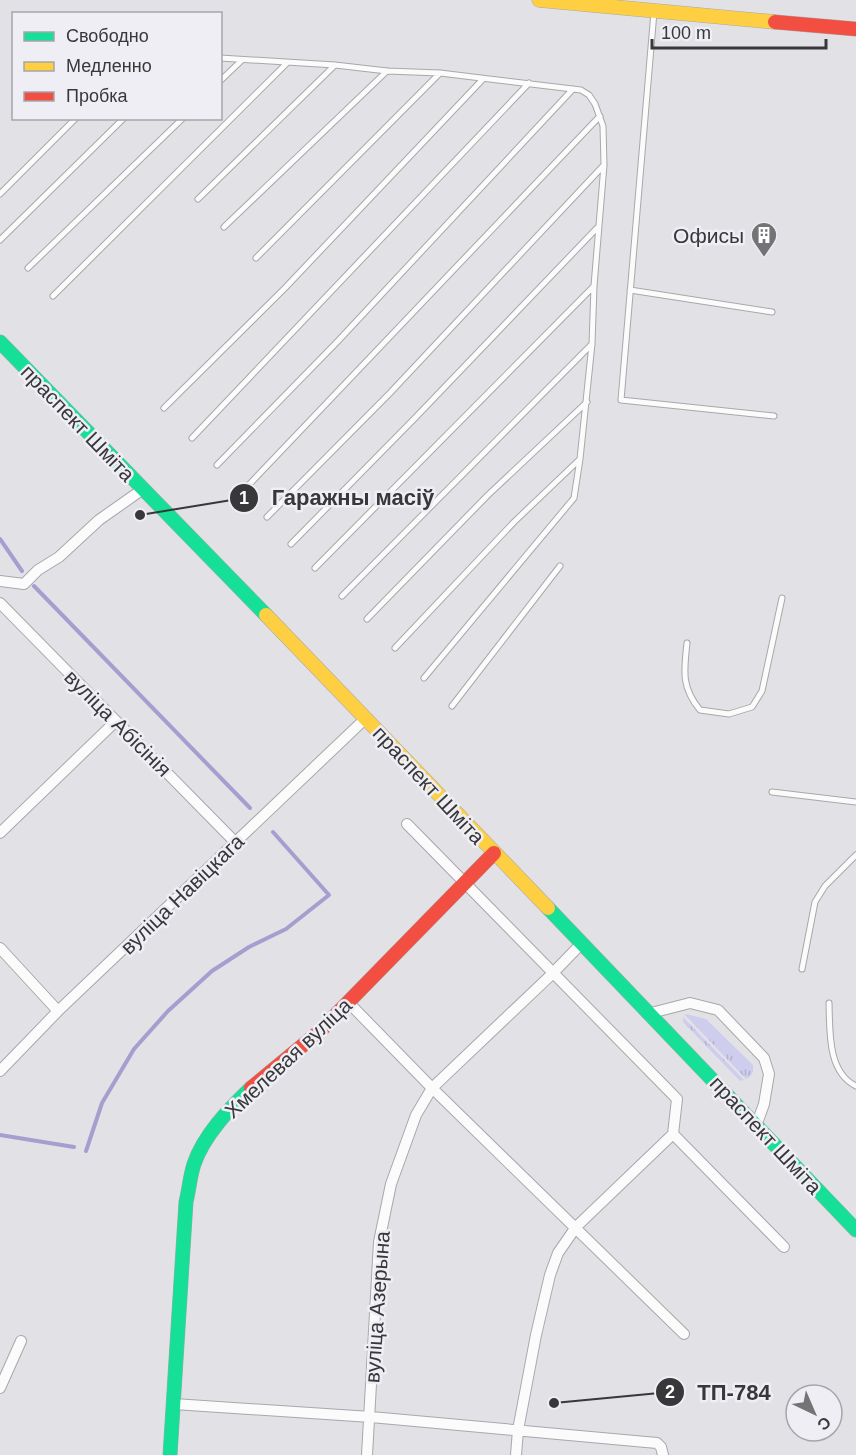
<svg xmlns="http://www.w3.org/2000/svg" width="856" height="1455" font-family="Arial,sans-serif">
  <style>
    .grass { fill: url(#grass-tufts) }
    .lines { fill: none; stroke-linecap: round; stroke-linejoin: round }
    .stream { stroke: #a49fce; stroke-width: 4 }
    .lane-casing { stroke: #a8a8aa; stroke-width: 7 }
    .street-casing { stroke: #a8a8aa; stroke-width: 12 }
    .fast-casing { stroke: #a8a8aa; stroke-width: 15 }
    .slow-casing { stroke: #a8a8aa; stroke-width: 15 }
    .jam-casing { stroke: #a8a8aa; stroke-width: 15 }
    .lane { stroke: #fbfbfb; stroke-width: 5 }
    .street { stroke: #fbfbfb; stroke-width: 10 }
    .fast { stroke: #16e098; stroke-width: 14 }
    .slow { stroke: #ffcf43; stroke-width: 14 }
    .jam { stroke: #f24e42; stroke-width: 14 }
    .labels { text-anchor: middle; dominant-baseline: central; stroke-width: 5; stroke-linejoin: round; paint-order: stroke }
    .poi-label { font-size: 21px; fill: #38373a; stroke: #eeeef4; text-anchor: end }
    .street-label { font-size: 21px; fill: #38373a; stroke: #eeeef4 }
    .leader { fill: none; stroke: #38373a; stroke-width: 2 }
    .callout-dot { fill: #38373a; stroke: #eeeef4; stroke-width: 2 }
    .mark-label { font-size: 18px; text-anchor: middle; font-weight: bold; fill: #fff }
    .callout-label { font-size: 22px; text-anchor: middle; font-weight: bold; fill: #38373a; stroke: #eeeef4; stroke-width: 5; stroke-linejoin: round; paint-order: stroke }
  </style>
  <defs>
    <pattern id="grass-tufts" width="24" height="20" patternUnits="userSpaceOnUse" patternTransform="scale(1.5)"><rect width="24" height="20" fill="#cfcded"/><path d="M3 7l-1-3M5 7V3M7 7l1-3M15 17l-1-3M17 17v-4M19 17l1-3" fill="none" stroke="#b2b1cc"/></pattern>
  </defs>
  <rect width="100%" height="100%" fill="#e2e2e6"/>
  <!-- grass -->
  <path class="grass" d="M 686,1014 L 706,1019 L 753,1065 C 754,1072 752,1076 746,1079 L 685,1015 Z
    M 683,1017 L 744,1080 L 740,1081 L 683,1022 Z"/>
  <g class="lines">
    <!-- stream -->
    <path class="stream" d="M 0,539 L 22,571
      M 34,586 L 250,808
      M 0,1135 L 74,1147
      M 86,1151 L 102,1103 L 134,1049 L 168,1011 L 212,971 L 249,947 L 286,929 L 329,895 L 273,832"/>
    <!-- lane casing -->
    <g class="lane-casing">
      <path id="lane" d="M 654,12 L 621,400 L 774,416
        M 220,58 L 335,65 L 387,71 L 440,73 L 581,90 L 589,95 L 595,104 L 603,126 L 604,165 L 594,286 L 592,344 L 580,459 L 574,498 L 424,678
        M 220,81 L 242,60
        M 0,194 L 76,118
        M 198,199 L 335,65
        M 224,227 L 387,71
        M 0,240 L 124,118
        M 256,258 L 440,73
        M 28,268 L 183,118
        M 630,290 L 772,312
        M 53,296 L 287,63
        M 164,408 L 285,288 L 483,79
        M 192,438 L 529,83
        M 217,465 L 338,341 L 573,89
        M 242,492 L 600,116
        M 267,517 L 390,393 L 604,165
        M 291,544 L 415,418 L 597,228
        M 315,568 L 594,286
        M 342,596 L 592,344
        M 367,619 L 488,495 L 587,402
        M 687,643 C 684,671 681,687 700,710 L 729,714 L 752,707 L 762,691 L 782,598
        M 395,648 L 514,522 L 579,460
        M 452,706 L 560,566
        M 772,792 L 856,802
        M 802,969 L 815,902 L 825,886 L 856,855
        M 829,1003 C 830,1030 827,1072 856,1086"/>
    </g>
    <!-- street casing -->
    <g class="street-casing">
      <path id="street" d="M 0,581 L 24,584 L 38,570 L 59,557 L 99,520 L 143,489
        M 0,603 L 236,843
        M 407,824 L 677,1099 L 673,1134 L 784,1247
        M 0,833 L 116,721
        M 0,948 L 58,1011
        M 348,1002 L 432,1088 L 684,1334
        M 651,1013 L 690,1003 L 718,1010 L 764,1058 L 769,1074 L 764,1104 L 756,1126
        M 0,1071 L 58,1011 L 366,718
        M 0,1388 L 21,1341
        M 174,1404 L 371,1417 L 657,1443 L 661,1447 L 663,1455
        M 367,1455 L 379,1242 L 391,1184 L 416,1115 L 432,1088 L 552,974 L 581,944
        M 516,1455 L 518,1430 L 536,1335 L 550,1275 L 558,1253 L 576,1227 L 673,1134"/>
    </g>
    <!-- fast casing -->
    <g class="fast-casing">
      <path id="fast" d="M 0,342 L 266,615
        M 548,908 L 856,1230
        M 170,1455 L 186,1202 C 189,1190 190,1176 194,1164 C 204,1135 229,1109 251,1088"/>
    </g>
    <!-- slow casing -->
    <g class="slow-casing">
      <path id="slow" d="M 539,0 L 775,22
        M 266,615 L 548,908"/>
    </g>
    <!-- jam casing -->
    <g class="jam-casing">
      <path id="jam" d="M 775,22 L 856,29
        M 251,1088 L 319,1032 L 494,853"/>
    </g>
    <!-- lane -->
    <use href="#lane" class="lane"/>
    <!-- street -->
    <use href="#street" class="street"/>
    <!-- fast -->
    <use href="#fast" class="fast"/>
    <!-- slow -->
    <use href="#slow" class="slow"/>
    <!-- jam -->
    <use href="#jam" class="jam"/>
  </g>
  <!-- icons -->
  <defs>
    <g id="building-pin" transform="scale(1.35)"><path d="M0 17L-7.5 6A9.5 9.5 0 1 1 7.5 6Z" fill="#747376" stroke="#eeeef4"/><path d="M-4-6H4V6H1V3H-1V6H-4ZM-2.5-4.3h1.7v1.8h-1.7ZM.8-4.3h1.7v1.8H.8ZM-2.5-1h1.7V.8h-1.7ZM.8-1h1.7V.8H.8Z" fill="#fff"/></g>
  </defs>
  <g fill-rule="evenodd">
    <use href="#building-pin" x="764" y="235"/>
  </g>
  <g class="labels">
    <!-- poi labels -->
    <g class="poi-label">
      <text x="744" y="235">Офисы</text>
    </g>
    <!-- street labels -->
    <g class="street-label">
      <text transform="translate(78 423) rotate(46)">праспект Шміта</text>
      <text transform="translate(118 723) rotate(45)">вуліца Абісінія</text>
      <text transform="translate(429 785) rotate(47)">праспект Шміта</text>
      <text transform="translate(182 894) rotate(-44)">вуліца Навіцкага</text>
      <text transform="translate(288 1058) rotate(-43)">Хмелевая вуліца</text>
      <text transform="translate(766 1135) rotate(47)">праспект Шміта</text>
      <text transform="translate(377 1307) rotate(-86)">вуліца Азерына</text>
    </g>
  </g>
  <!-- callouts -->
  <path class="leader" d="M140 515L244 498M554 1403L670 1392"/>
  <g class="callout-dot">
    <circle cx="140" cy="515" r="6"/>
    <circle cx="554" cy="1403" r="6"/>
    <circle cx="244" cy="498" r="15"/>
    <circle cx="670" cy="1392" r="15"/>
  </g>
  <g class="mark-label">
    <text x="244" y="504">1</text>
    <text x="670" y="1398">2</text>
  </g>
  <g class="callout-label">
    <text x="353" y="505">Гаражны масіў</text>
    <text x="734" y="1400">ТП-784</text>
  </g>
  <!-- legend -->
  <rect x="12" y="12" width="210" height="108" fill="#eeeef4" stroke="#a5a5aa" stroke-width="1.5"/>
  <rect x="24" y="32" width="30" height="9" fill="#16e098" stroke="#a5a5aa" stroke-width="1.5"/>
  <text x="66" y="42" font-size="18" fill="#38373a">Свободно</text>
  <rect x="24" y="62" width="30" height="9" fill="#ffcf43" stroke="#a5a5aa" stroke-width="1.5"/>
  <text x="66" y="72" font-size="18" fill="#38373a">Медленно</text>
  <rect x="24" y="92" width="30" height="9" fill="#f24e42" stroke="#a5a5aa" stroke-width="1.5"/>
  <text x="66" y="102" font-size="18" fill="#38373a">Пробка</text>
  <!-- north arrow -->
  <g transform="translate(814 1413) rotate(136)"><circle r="28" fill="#eeeef4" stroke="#a5a5aa" stroke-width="1.5"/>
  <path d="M0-4.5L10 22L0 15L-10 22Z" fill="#747376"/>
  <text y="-9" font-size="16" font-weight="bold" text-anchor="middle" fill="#38373a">С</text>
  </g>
  <!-- scale -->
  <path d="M652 39v9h174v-9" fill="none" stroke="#38373a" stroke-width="3"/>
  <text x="661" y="39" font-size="18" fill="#38373a" stroke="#eeeef4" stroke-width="4.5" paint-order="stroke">100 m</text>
</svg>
